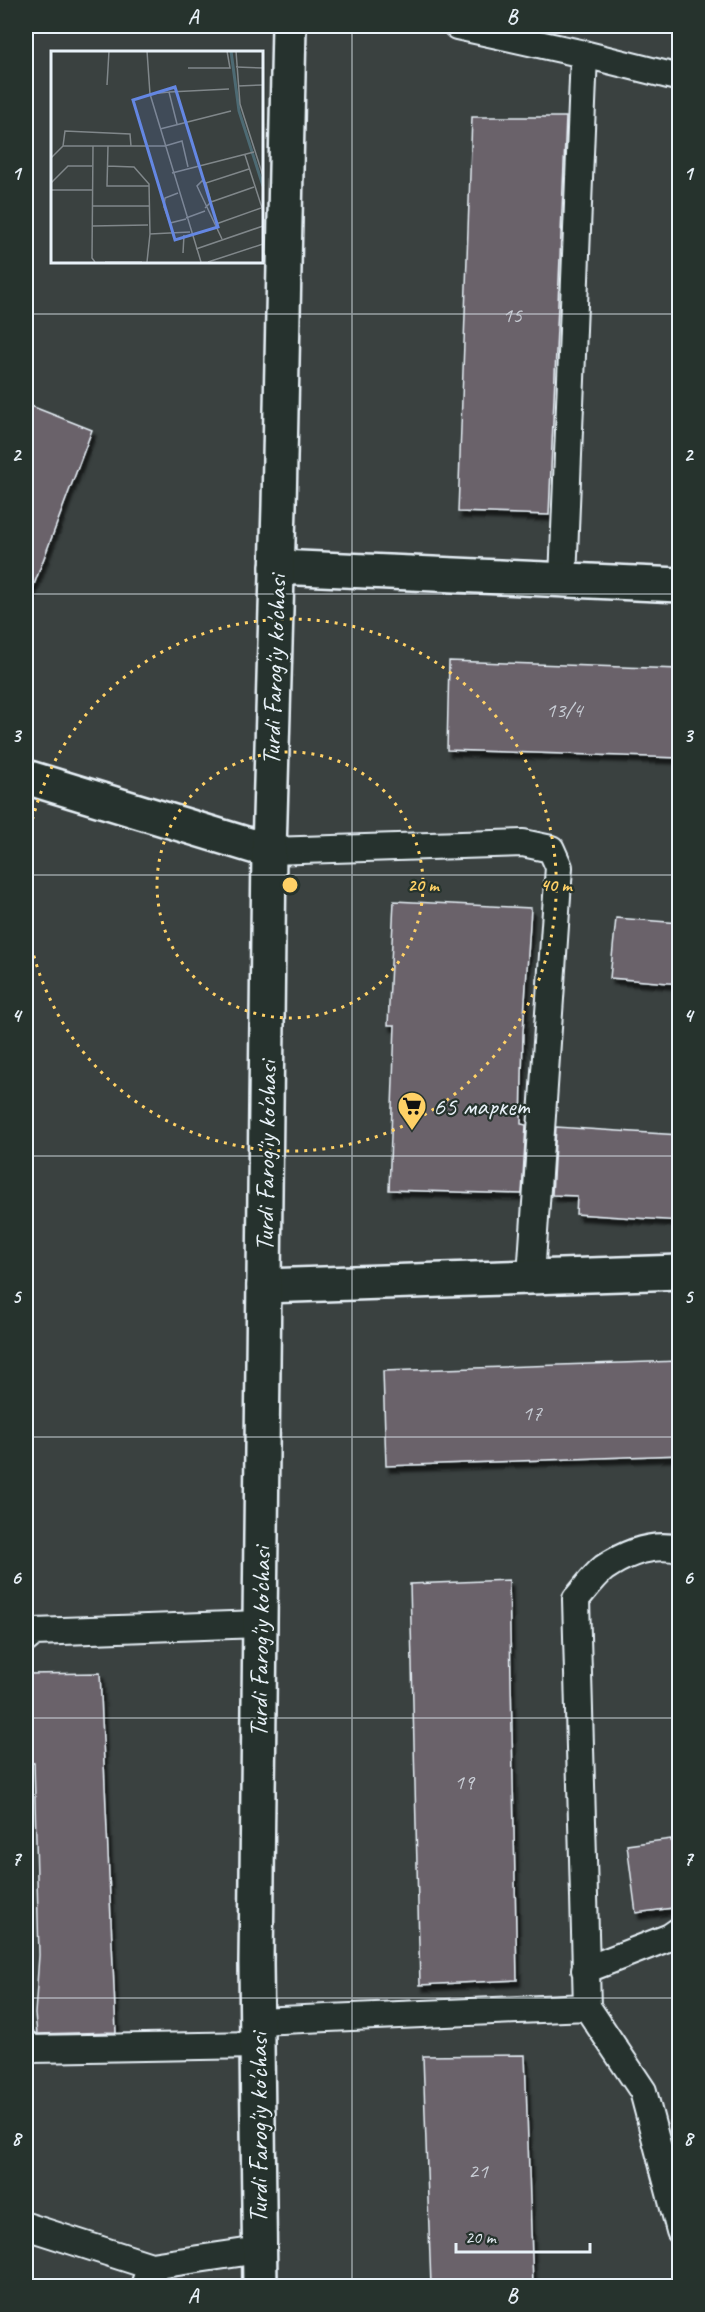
<svg xmlns="http://www.w3.org/2000/svg" width="705" height="2312" font-family="Caveat,sans-serif">
  <style>
    .building { fill: #6a626b; stroke: #e8f1f8; stroke-width: 1.5; filter: url(#shadow) }
    .lines { fill: none; stroke-linecap: round; stroke-linejoin: round }
    .service-casing { stroke: #e8f1f8; stroke-width: 30 }
    .minor-casing { stroke: #e8f1f8; stroke-width: 38 }
    .tertiary-casing { stroke: #e8f1f8; stroke-width: 38 }
    .service { stroke: #26332d; stroke-width: 26 }
    .minor { stroke: #26332d; stroke-width: 33 }
    .tertiary { stroke: #26332d; stroke-width: 33 }
    .grid { fill: none; stroke: #e8f1f8; stroke-width: 1.5; stroke-opacity: 0.55 }
    .ring { fill: none; stroke: #ffd166; stroke-width: 3; stroke-dasharray: 3 6 }
    .labels { text-anchor: middle; dominant-baseline: central; stroke-width: 4.5; stroke-linejoin: round; paint-order: stroke }
    .number-label { font-size: 22px; fill: #c8cdd5 }
    .street-label { font-size: 26px; fill: #e8f1f8; stroke: #26332d }
    .poi-label { font-size: 26px; fill: #e8f1f8; stroke: #26332d; text-anchor: start }
    .inset-river { fill: none; stroke: #4d6a73; stroke-width: 3 }
    .inset-road { fill: none; stroke: #80878a; stroke-width: 1.5 }
    .view { fill: #6487e3; fill-opacity: 0.15; stroke: #6487e3; stroke-width: 3 }
    .inset-edge { fill: none; stroke: #e8f1f8; stroke-width: 3 }
    .centre { fill: #ffd166; stroke: #26332d; stroke-width: 3 }
    .ring-label { font-size: 18px; text-anchor: middle; font-weight: bold; fill: #ffd166; stroke: #26332d; stroke-width: 4.5; stroke-linejoin: round; paint-order: stroke }
    .neatline { fill: none; stroke: #e8f1f8; stroke-width: 2 }
    .grid-label { font-size: 20px; text-anchor: middle; font-weight: bold; fill: #e8f1f8 }
  </style>
  <defs>
    <filter id="shadow"><feDropShadow dx="3.5" dy="6" stdDeviation="1.5" flood-color="#0009"/></filter>
  </defs>
  <rect width="100%" height="100%" fill="#3a4140"/>
  <filter id="ink" filterUnits="userSpaceOnUse"><feTurbulence type="fractalNoise" baseFrequency=".0167" numOctaves="2"/><feDisplacementMap in="SourceGraphic" scale="12" xChannelSelector="R" yChannelSelector="G"/><feConvolveMatrix kernelMatrix="1 2 1 2 8 2 1 2 1" color-interpolation-filters="sRGB"/></filter>
  <g filter="url(#ink)">
    <!-- building -->
    <path class="building" d="M 472,117 L 566,117 L 549,515 L 458,512 Z
      M 26,404 L 92,430 L 29,598 L 26,597 Z
      M 449,661 L 680,669 L 680,758 L 447,750 Z
      M 394,901 L 531,908 L 523,1032 L 521,1124 L 526,1125 L 522,1194 L 389,1190 L 395,1025 L 388,1025 Z
      M 616,918 L 680,923 L 680,984 L 610,978 Z
      M 556,1127 L 680,1135 L 680,1221 L 576,1214 L 577,1196 L 552,1195 Z
      M 680,1361 L 680,1455 L 386,1466 L 383,1371 Z
      M 509,1580 L 517,1980 L 420,1985 L 410,1584 Z
      M 100,1673 L 116,2032 L 37,2034 L 35,2014 L 39,1955 L 34,1763 L 26,1762 L 26,1674 Z
      M 671,1839 L 680,1907 L 636,1913 L 627,1845 Z
      M 525,2055 L 533,2286 L 431,2286 L 423,2056 Z"/>
    <g class="lines">
      <!-- service casing -->
      <g class="service-casing">
        <path id="service" d="M 457,26 L 584,54 L 563,580
          M 584,54 L 680,78
          M 269,851 L 523,843 L 551,849 L 559,867 L 531,1276
          M 680,1549 C 653,1543 626,1553 604,1568 C 594,1576 584,1590 576,1599 L 587,2007 L 643,2091 L 680,2231
          M 26,1639 L 34,1632 L 260,1624
          M 585,1970 L 670,1937 L 680,1930
          M 257,2021 L 587,2007
          M 26,2044 L 32,2049 L 257,2045
          M 26,2226 L 151,2266 L 259,2250
          M 144,2286 L 151,2266"/>
      </g>
      <!-- minor casing -->
      <g class="minor-casing">
        <path id="minor" d="M 277,567 L 680,585
          M 26,777 L 269,851
          M 264,1286 L 680,1272"/>
      </g>
      <!-- tertiary casing -->
      <g class="tertiary-casing">
        <path id="tertiary" d="M 260,2286 L 256,1963 L 269,851 L 279,506 L 289,26"/>
      </g>
      <!-- service -->
      <use href="#service" class="service"/>
      <!-- minor -->
      <use href="#minor" class="minor"/>
      <!-- tertiary -->
      <use href="#tertiary" class="tertiary"/>
    </g>
  </g>
  <!-- grid -->
  <path class="grid" d="M 352,26 L 352,2286M 26,314 L 680,314M 26,594 L 680,594M 26,875 L 680,875M 26,1156 L 680,1156M 26,1437 L 680,1437M 26,1718 L 680,1718M 26,1998 L 680,1998"/>
  <!-- distance rings -->
  <g class="ring">
    <circle cx="290" cy="885" r="133"/>
    <path d="M26 855A266 266 0 1 1 26 915"/>
  </g>
  <!-- icons -->
  <defs>
    <g id="supermarket-pin" transform="scale(1.5)"><path d="M0 17L-7.5 6A9.5 9.5 0 1 1 7.5 6Z" fill="#ffd166" stroke="#26332d"/><path d="M-6-5.5h2.5l.6 2H6L4.5 2H-2.5L-4.4-4H-6ZM-1.5 3.2a1.3 1.3 0 1 0 .1 0ZM3 3.2a1.3 1.3 0 1 0 .1 0Z" fill="#111"/></g>
  </defs>
  <g fill-rule="evenodd">
    <use href="#supermarket-pin" x="412" y="1106"/>
  </g>
  <g class="labels">
    <!-- number labels -->
    <g class="number-label">
      <text x="512" y="315">15</text>
      <text x="564" y="710">13/4</text>
      <text x="532" y="1413">17</text>
      <text x="464" y="1782">19</text>
      <text x="478" y="2171">21</text>
    </g>
    <!-- street labels -->
    <g class="street-label">
      <text transform="translate(274 670) rotate(-88)">Turdi Farog'iy ko'chasi</text>
      <text transform="translate(266 1156) rotate(-89)">Turdi Farog'iy ko'chasi</text>
      <text transform="translate(260 1642) rotate(-89)">Turdi Farog'iy ko'chasi</text>
      <text transform="translate(258 2128) rotate(-90)">Turdi Farog'iy ko'chasi</text>
    </g>
    <!-- poi labels -->
    <g class="poi-label">
      <text x="433" y="1106">65 маркет</text>
    </g>
  </g>
  <!-- overview -->
  <g transform="translate(51 51)">
    <rect width="212" height="212" fill="#3a4140"/>
    <path class="inset-river" d="M 180,0 L 188,60 L 212,135"/>
    <path class="inset-road" d="M 96,0 L 99,43 L 150,211M 185,0 L 189,53 L 212,125M 185,16 L 212,17M 137,17 L 179,17 L 176,0M 56,34 L 58,0M 187,35 L 212,34M 118,41 L 178,38M 99,43 L 118,41 L 126,73M 109,78 L 180,60M 12,95 L 14,80 L 79,83 L 80,95M 42,95 L 41,207 L 44,211M 57,95 L 56,135 L 98,135M 194,104 L 212,160M 0,107 L 12,95 L 114,95 L 131,90 L 137,116M 56,115 L 83,116 L 98,133 L 99,183 L 139,181M 121,122 L 203,101M 0,132 L 17,115 L 41,115M 0,139 L 41,139M 127,142 L 114,147 L 113,156 L 119,172 L 135,168M 160,151 L 203,136M 41,155 L 98,155M 154,157 L 160,151 L 155,132M 135,167 L 154,160M 165,173 L 210,157M 41,175 L 97,174M 171,188 L 146,135 L 151,130 L 155,132 L 198,118M 145,198 L 212,175M 132,202 L 133,184M 54,211 L 91,211M 96,211 L 99,183M 157,211 L 212,193"/>
    <path class="view" d="M 124,36 L 167,176 L 124,189 L 82,49 Z"/>
    <rect width="212" height="212" class="inset-edge"/>
  </g>
  <circle cx="290" cy="885" r="9" class="centre"/>
  <g class="ring-label">
    <text x="423" y="891">20 m</text>
    <text x="556" y="891">40 m</text>
  </g>
  <!-- margin -->
  <rect width="705" height="2312" fill="none" stroke="#26332d" stroke-width="66"/>
  <!-- scale -->
  <path d="M456 2243v9h134v-9" fill="none" stroke="#e8f1f8" stroke-width="3"/>
  <text x="465" y="2243" font-size="18" fill="#e8f1f8" stroke="#26332d" stroke-width="4.5" paint-order="stroke">20 m</text>
  <rect x="33" y="33" width="639" height="2246" class="neatline"/>
  <g class="grid-label">
    <text x="193" y="23">A</text>
    <text x="512" y="23">B</text>
    <text x="16" y="180">1</text>
    <text x="688" y="180">1</text>
    <text x="16" y="461">2</text>
    <text x="688" y="461">2</text>
    <text x="16" y="742">3</text>
    <text x="688" y="742">3</text>
    <text x="16" y="1022">4</text>
    <text x="688" y="1022">4</text>
    <text x="16" y="1303">5</text>
    <text x="688" y="1303">5</text>
    <text x="16" y="1584">6</text>
    <text x="688" y="1584">6</text>
    <text x="16" y="1865">7</text>
    <text x="688" y="1865">7</text>
    <text x="16" y="2145">8</text>
    <text x="688" y="2145">8</text>
    <text x="193" y="2302">A</text>
    <text x="512" y="2302">B</text>
  </g>
</svg>
